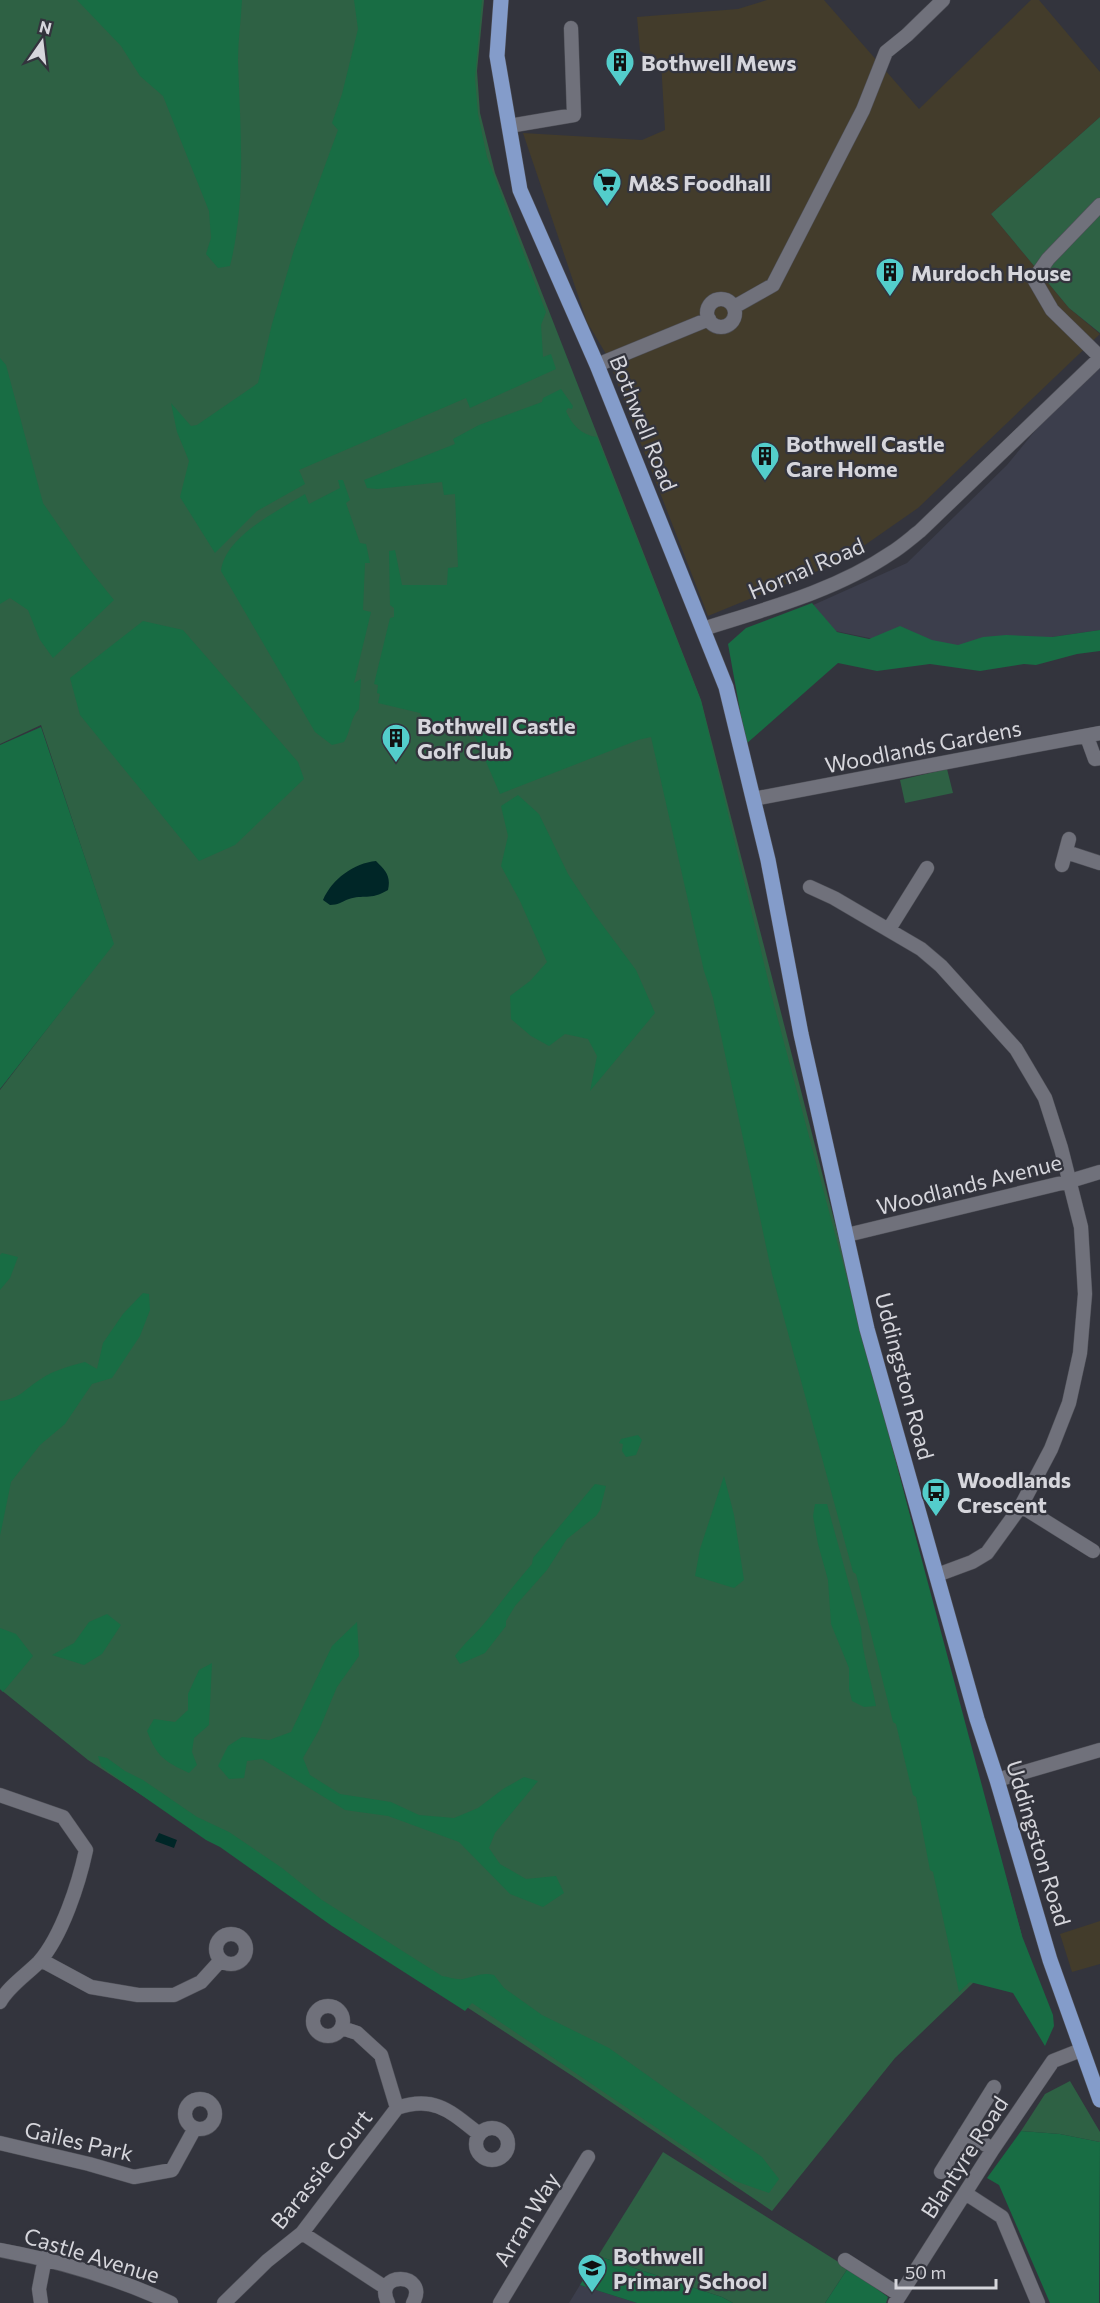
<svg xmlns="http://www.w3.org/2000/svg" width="1100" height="2303" font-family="Commissioner,sans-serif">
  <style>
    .commercial { fill: #433c2b }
    .built { fill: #3c3e4c }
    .green { fill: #2e6144 }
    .forest { fill: #186d44 }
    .water { fill: #002627 }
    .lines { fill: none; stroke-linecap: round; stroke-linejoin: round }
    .minor-casing { stroke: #4f5058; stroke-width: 15 }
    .major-casing { stroke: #4f5058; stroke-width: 16 }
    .minor { stroke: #70717b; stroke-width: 14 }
    .major { stroke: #849cca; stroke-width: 15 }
    .labels { text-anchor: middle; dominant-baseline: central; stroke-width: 4.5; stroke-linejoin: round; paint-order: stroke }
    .poi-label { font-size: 22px; font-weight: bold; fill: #d6d6dc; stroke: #33343d; text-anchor: start }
    .street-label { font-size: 22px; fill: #d6d6dc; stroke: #33343d }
  </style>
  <rect width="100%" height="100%" fill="#33343d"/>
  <!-- commercial -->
  <path class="commercial" d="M 767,0 L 824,0 L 919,109 L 1031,0 L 1039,0 L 1100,72 L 1100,117 L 991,214 L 1069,308 L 1100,334 L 918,508 L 842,561 L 708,616 L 606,354 L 587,322 L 523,133 L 642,140 L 665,130 L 661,62 L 640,51 L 637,17 L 738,9 Z
    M 1100,1921 L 1100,1964 L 1072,1972 L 1060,1934 Z"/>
  <!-- built -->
  <path class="built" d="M 1100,352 L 1100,630 L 943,653 L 835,631 L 811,606 L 907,563 L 1007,465 Z
    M 580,2285 L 637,2303 L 569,2303 Z"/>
  <!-- green -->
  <path class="green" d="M 0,0 L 484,0 L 477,71 L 480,113 L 495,173 L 701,700 L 960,1712 L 1022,1936 L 895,2058 L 772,2211 L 574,2077 L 88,1760 L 0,1689 L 0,1090 L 113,943 L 41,725 L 0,744 Z
    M 1100,117 L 1100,333 L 1069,308 L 991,214 Z
    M 947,769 L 953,793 L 905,803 L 900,780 Z
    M 1070,2081 L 1100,2132 L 1100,2142 L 1060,2134 L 1021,2131 L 1045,2094 Z
    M 663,2152 L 848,2268 L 825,2303 L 733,2303 L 722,2297 L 598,2256 Z"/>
  <!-- forest -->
  <path class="forest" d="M 77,0 L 242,0 C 241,20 238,40 238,60 C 240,128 247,198 230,266 L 218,268 L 206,254 L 211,238 L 209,211 L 163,96 L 140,76 L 121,46 Z
    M 354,0 L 482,0 L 475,78 L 478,114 L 487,157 L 546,312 L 541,325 L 543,357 L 551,354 L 556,369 L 470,408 L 466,398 L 299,470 L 305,484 L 257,511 L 215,553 L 180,497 L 189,461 L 177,432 L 171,403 L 191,426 L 197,425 L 258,383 L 272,324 L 294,250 L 338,130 L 332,123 L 342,94 L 358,29 Z
    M 0,358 L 6,365 L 43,503 L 85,564 L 114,600 L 53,658 L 40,640 L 28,610 L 10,598 L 0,604 Z
    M 561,389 L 573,406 L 572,409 L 568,408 L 566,411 C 572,425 581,435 597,437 L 701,701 L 774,1005 L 1022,1936 L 1053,2015 L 1054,2026 L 1045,2046 L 1013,1993 L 970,1982 L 959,1992 L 933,1872 L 930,1870 L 916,1797 L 913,1795 L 896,1724 L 893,1722 L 856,1574 L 853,1572 L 772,1274 L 713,998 L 704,971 L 651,737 L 638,740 L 500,794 L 471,727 L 449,726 L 442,731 L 429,728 L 420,713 L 378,703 L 380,694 L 377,693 L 378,685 L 374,684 L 390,618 L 394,617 L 394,608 L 390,605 L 389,551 L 395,550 L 402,585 L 447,585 L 448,568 L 458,567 L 455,494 L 444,495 L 442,482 L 377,489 L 367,488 L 364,480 L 455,444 L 453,439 L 479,425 L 542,402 L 543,398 Z
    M 338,480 L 343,480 L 350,500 L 346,503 L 360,543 L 366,544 L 370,563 L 365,563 L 363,610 L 371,612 L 354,683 L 361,679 L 359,709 C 350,718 351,731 344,742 L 332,745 L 315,732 L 221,571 C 225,536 278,511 305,494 L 309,504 L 340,488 Z
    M 812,603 L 837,632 L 869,639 L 900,626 L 932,640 L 958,645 L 983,637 L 1006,635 L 1052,637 L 1100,630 L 1100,651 L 1077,654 L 1036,665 L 1024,664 L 980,671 L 930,664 L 877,671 L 838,663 L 746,744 L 728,644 L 746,628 Z
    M 143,621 L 183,630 L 298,762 L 304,779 L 235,845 L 199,861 L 80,715 L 70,678 Z
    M 41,727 L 114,944 L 0,1089 L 0,745 Z
    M 518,795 L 539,814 L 568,874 L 595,915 L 636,970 L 655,1013 L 590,1091 L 597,1056 L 588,1039 L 565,1034 L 549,1046 L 531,1036 L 511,1019 L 510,996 L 530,981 L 547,962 L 520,901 L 501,866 L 508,836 L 501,806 Z
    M 2,1253 L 18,1257 L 10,1278 L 0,1290 L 0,1255 Z
    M 143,1293 L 149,1294 L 150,1310 L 140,1336 L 112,1378 L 92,1384 L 65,1424 L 40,1445 L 11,1482 L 0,1536 L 0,1401 C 22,1398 23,1390 41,1379 C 54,1370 70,1366 85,1362 L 97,1369 L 103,1343 L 123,1314 Z
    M 638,1435 L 642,1440 L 636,1455 L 626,1457 L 622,1451 L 623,1444 L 619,1443 L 621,1439 Z
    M 724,1476 L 734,1515 L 744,1580 L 734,1588 L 695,1576 L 700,1549 Z
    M 595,1484 L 606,1486 L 600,1510 L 596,1516 L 567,1539 L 547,1570 L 515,1606 L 506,1621 L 506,1626 L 485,1653 L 460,1664 L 455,1656 C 464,1643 477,1633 487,1620 C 502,1601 516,1582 532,1564 L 533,1558 Z
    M 815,1504 L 827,1504 L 861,1628 C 862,1654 871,1679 876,1706 L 864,1707 L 852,1701 L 849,1689 L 849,1668 L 831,1624 L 828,1580 L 818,1544 L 813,1516 Z
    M 107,1614 L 121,1625 L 102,1654 L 84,1665 L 52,1655 L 74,1643 L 89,1622 Z
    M 357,1622 L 359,1656 L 337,1687 L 319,1730 L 303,1758 L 310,1775 L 340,1794 L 391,1802 L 419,1815 L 454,1818 L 478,1808 L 503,1789 L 524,1777 L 538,1781 L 495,1833 L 489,1848 L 500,1864 L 526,1879 L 556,1876 L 564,1893 L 543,1907 L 510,1894 L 459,1842 L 388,1816 L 345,1810 L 262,1759 L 247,1761 L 244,1778 L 229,1779 L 218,1766 L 228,1746 L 242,1737 L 269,1740 L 291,1732 L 332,1646 Z
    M 0,1628 L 16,1634 L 33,1656 L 3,1692 L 0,1689 Z
    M 212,1663 L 209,1725 L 194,1738 L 192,1752 L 197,1765 L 189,1773 C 164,1761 157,1757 147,1731 L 154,1719 L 175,1722 L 188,1710 L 188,1694 L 199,1670 Z
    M 98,1756 L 107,1758 L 125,1771 L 143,1780 L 197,1817 L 229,1832 L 282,1868 L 322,1900 L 442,1976 C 449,1977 456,1980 463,1979 C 474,1977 482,1972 494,1975 L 504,1988 L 542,2015 L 609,2048 L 762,2157 L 779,2179 L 769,2193 L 735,2181 L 472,2003 L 465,2011 L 332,1926 L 220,1847 L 206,1840 L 124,1783 L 101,1766 Z
    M 1021,2131 L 1060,2134 L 1100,2142 L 1099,2303 L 1050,2303 L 999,2185 L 987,2178 Z
    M 598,2256 L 722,2297 L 733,2303 L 637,2303 L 580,2285 Z
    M 848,2268 L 888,2297 L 886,2303 L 825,2303 Z"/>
  <!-- water -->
  <path class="water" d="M 376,861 C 386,871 391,876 388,890 C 370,901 363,894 349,899 C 341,902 338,905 330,905 L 323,900 C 332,879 354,863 376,861 Z
    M 159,1833 L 177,1840 L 174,1848 L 155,1841 Z"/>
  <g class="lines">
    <!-- minor casing -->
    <g class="minor-casing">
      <path id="minor" d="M 509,126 L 574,115 L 571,28
        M 1100,205 L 1048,259 L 1034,279 L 1052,310 L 1100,357
        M707 313a14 14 0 1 1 28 0a14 14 0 1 1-28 0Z
        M 734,307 L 773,285 L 863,110 L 886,52 L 907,35 L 943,0
        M 597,365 L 709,319
        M 703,629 C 766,609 835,591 891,553 C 901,547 911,538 920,531 L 1100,358
        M 1087,737 L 1095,759 L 1100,758
        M 753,799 L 1100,733
        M 1066,852 L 1100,863
        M 1062,865 L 1069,839
        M 810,887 L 834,898 L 921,949 L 941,966 L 1016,1049 L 1045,1098 L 1061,1148 L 1081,1227 L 1085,1294 L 1080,1353 L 1069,1403 L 1051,1449 L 1021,1506 L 987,1553 L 972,1562 L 937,1575
        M 889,929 L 927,868
        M 847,1235 L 1070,1181 L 1100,1172
        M 1021,1506 L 1093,1551
        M 997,1780 L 1100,1750
        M 0,1795 L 63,1817 L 86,1850 C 79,1883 62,1936 39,1962 C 26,1975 8,1987 0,2002
        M216 1949a15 15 0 1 1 30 0a15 15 0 1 1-30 0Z
        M 41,1960 L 91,1987 L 138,1995 L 174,1995 L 201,1982 L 221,1960
        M313 2021a15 15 0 1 1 30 0a15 15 0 1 1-30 0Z
        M 342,2028 L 357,2033 L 381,2055 L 397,2108 C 435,2095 451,2112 479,2134
        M185 2114a15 15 0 1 1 30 0a15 15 0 1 1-30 0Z
        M476 2144a16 16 0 1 1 32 0a16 16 0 1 1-32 0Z
        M 965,2133 L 993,2149
        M 0,2143 L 89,2164 L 134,2177 L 172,2170 L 195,2128
        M 941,2172 L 994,2087
        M 965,2193 L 1002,2217 L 1038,2303
        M 302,2233 L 386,2288
        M 0,2250 C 59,2261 117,2278 171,2303
        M 845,2260 L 900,2295
        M 41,2303 L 39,2289 L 45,2258
        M 224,2303 L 267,2261 L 302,2233 L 397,2108
        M 388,2303 C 372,2270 430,2272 413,2303
        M 500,2303 L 588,2157
        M 895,2303 L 993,2149 L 1053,2061 L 1081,2050"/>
    </g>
    <!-- major casing -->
    <g class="major-casing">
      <path id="major" d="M 501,0 L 497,56 L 520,190 L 597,365 L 726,687 L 768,860 L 801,1034 L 867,1329 L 977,1719 L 997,1780 L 1050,1960 L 1100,2100"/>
    </g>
    <!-- minor -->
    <use href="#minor" class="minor"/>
    <!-- major -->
    <use href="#major" class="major"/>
  </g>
  <!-- icons -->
  <defs>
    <g id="building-pin" transform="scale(1.5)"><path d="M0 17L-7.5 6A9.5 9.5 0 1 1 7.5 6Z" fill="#53cdcb" stroke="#33343d"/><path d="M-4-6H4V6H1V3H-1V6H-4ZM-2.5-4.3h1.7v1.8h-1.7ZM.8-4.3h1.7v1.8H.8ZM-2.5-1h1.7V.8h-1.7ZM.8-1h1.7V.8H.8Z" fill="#111"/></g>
    <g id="supermarket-pin" transform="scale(1.5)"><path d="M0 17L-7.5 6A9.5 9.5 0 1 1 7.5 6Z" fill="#53cdcb" stroke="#33343d"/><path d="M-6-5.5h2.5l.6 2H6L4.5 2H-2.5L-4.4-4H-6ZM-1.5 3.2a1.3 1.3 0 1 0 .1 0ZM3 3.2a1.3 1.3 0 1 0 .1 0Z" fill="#111"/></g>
    <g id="bus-pin" transform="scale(1.5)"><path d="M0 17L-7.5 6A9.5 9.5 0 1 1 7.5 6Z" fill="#53cdcb" stroke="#33343d"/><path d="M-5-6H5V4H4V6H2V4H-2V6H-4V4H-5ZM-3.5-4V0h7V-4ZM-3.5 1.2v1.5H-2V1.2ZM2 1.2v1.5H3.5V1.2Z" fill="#111"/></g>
    <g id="school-pin" transform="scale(1.5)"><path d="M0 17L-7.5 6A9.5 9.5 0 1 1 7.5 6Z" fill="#53cdcb" stroke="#33343d"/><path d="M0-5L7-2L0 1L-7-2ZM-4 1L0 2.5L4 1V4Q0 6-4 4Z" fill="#111"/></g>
  </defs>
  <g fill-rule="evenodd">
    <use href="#building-pin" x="620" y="62"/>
    <use href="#supermarket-pin" x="607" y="182"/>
    <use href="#building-pin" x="890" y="272"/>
    <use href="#building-pin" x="765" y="456"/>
    <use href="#building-pin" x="396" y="738"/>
    <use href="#bus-pin" x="936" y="1492"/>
    <use href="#school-pin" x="592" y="2268"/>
  </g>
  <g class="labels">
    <!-- poi labels -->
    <g class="poi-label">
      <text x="641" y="62">Bothwell Mews</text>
      <text x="628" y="182">M&amp;S Foodhall</text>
      <text x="911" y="272">Murdoch House</text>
      <text x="786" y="443">Bothwell Castle<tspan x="786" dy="25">Care Home</tspan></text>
      <text x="417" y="725">Bothwell Castle<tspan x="417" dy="25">Golf Club</tspan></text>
      <text x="957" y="1479">Woodlands<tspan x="957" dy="25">Crescent</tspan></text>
      <text x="613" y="2255">Bothwell<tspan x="613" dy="25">Primary School</tspan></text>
    </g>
    <!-- street labels -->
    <g class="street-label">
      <text transform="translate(644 423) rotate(68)">Bothwell Road</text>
      <text transform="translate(806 568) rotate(-23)">Hornal Road</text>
      <text transform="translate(923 746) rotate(-11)">Woodlands Gardens</text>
      <text transform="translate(969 1184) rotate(-14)">Woodlands Avenue</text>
      <text transform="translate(905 1376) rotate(75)">Uddingston Road</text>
      <text transform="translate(1039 1843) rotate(73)">Uddingston Road</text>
      <text transform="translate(79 2141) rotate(13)">Gailes Park</text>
      <text transform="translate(964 2157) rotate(-57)">Blantyre Road</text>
      <text transform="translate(321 2169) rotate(-51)">Barassie Court</text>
      <text transform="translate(526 2219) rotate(-59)">Arran Way</text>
      <text transform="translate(92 2255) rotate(17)">Castle Avenue</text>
    </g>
  </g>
  <!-- north arrow -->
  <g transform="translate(42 42) rotate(14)" stroke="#33343d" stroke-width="4.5" paint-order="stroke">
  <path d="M0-4.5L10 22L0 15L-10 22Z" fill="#d6d6dc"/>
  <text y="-9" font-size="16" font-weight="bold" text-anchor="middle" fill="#d6d6dc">N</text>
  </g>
  <!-- scale -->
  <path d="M896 2279v9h100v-9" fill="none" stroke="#d6d6dc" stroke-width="3"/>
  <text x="905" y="2279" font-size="18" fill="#d6d6dc" stroke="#33343d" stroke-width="4.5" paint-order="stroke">50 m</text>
</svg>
